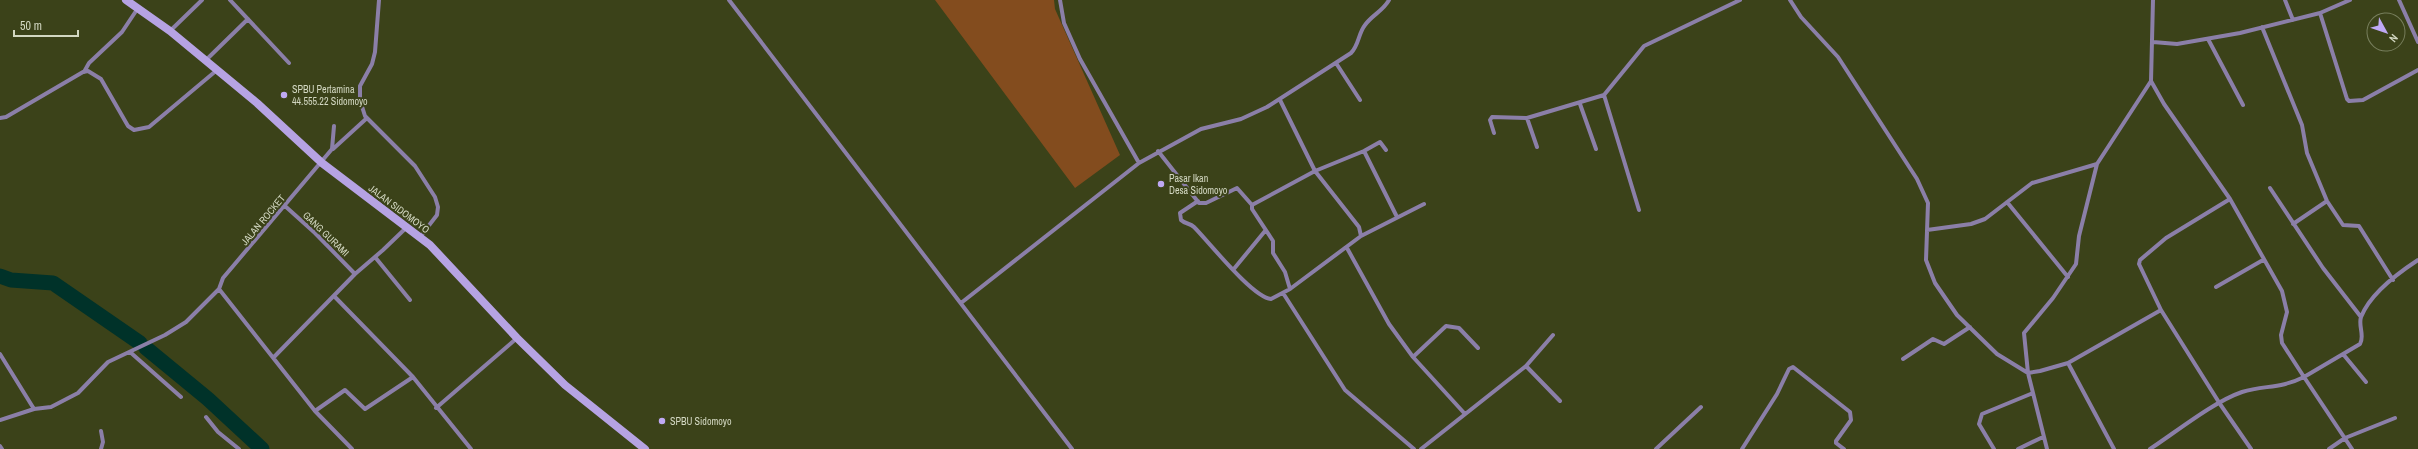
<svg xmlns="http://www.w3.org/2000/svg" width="2418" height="449" font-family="'Archivo Narrow',sans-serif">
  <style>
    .green { fill: #834c1e }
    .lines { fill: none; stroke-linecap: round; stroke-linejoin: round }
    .river { stroke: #003229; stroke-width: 15 }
    .street { stroke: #8b7fa8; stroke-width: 4 }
    .secondary { stroke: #b6a3e3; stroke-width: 8 }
    .poi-dot { fill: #bfa9f4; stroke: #3b4219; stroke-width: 1.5 }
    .labels { text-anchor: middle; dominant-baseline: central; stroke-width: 4; stroke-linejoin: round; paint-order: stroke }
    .poi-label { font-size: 10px; fill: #d2d7c1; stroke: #3b4219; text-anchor: start }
    .street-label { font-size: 10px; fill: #d2d7c1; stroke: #3b4219 }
  </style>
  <rect width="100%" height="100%" fill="#3b4219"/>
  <!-- green -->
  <path class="green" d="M 935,0 L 1054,0 L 1055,9 L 1120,155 L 1075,188 Z"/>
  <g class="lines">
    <!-- river -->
    <path class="river" d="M 0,276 L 11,280 L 53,283 L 140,343
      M 146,348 L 208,399 L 262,449"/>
    <!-- street -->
    <path class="street" d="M 230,0 L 289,63
      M 379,0 L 375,52 L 372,64 L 360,86 L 360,100 L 365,116 L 415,166 L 435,197 L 438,207 L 437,215 L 420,237
      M 729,0 L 1072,449
      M 1060,0 L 1064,23 L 1080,59 L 1139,163
      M 1790,0 L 1801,17 L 1838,57 L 1917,179 L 1928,203 L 1926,260 L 1935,283 L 1957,315 L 1997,354 L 2028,373 L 2040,371 L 2068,363 L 2161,310
      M 2153,0 L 2151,81 L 2164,104 L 2230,199 L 2282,291 L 2287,312 L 2281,335 L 2282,343 L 2304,377 L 2360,344 C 2365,336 2358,326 2361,317 C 2370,294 2398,273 2418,260
      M 2285,0 L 2293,20
      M 2399,0 L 2418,42
      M 2320,13 L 2347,99 L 2349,101 L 2363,100 L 2418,70
      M 2262,27 L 2302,125 L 2307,153 L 2327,201 L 2343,225 L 2359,226 L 2393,280
      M 170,31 L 202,0
      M 2208,39 L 2243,105
      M 2153,42 L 2177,44 L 2240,33 L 2320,13 L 2350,0
      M 206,60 L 248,19
      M 1336,63 L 1360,100
      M 84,72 L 89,63 L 122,32 L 138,8
      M 1604,95 L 1639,210
      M 1280,100 L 1315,171 L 1359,227 L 1361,236
      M 1580,104 L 1596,149
      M 0,118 L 6,117 L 83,72 L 88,71 L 101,79 L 128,126 L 134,130 L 149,127 L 217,70
      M 1527,118 L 1537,147
      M 1494,133 L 1490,120 L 1492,117 L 1527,118 L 1604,95 L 1644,46 L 1740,0
      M 333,149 L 367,118
      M 1158,151 L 1199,203 L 1206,203 L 1237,188 L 1252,205
      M 1364,151 L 1397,217
      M 2270,188 L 2323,268 L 2361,317
      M 2230,199 L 2166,238 L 2140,260 L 2139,264 L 2161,310 L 2220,404 L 2251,449
      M 1198,201 L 1180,213 L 1181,220 C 1185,224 1190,223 1194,227 C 1209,242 1252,297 1271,299 L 1290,289 L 1361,236 L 1424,204
      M 2007,202 L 2068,277
      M 285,206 L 315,233 L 355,274
      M 2293,224 L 2327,201
      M 1927,230 L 1971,224 L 1985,219 L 2032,183 L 2097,164
      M 1347,248 L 1389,324 L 1413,357 L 1465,414
      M 375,257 L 410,300
      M 1233,270 L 1265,231
      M 2216,287 L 2263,260
      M 219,289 L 315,411 L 352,449
      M 1290,289 L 1285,272 L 1273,253 L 1273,241 L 1252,209 L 1252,205 L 1315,171 L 1364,151 L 1380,142 L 1386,150
      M 1283,293 L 1345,390 L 1414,449
      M 334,296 L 413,377 L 471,449
      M 961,303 L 1139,163 L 1201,129 L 1241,119 L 1267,107 L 1351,53 C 1359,45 1358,34 1365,25 C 1372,15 1383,11 1389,0
      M 130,352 L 181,397
      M 0,354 L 34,409
      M 2343,354 L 2366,382
      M 274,357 L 355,274 L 383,250 L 407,227
      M 1413,357 L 1446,326 L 1459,328 L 1478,348
      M 1903,359 L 1933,339 L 1944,344 L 1970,327
      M 2068,363 L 2114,449
      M 1526,366 L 1560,401
      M 436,408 L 517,338
      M 315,411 L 345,390 L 365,409 L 413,377
      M 206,417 L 218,432 L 239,449
      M 0,420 L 34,409 L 51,407 L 78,393 L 108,362 L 165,335 L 186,322 L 219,289 L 223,278 L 332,149 L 334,126
      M 0,446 L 2,449
      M 101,449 L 103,442 L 101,431
      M 1421,449 L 1526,366 L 1553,335
      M 1656,449 L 1701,407
      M 1742,449 L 1777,394 L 1789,369 L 1793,367 L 1850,412 L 1851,420 L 1836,441 L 1836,443 L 1844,449
      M 1994,449 L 1979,424 L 1982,414 L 2033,393
      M 2018,449 L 2043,437
      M 2047,449 L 2028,373 L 2024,333 L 2053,298 L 2076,264 L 2079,236 L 2097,164 L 2151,81
      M 2150,449 C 2176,432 2213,402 2242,392 C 2265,385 2280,389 2304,377 L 2352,449
      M 2329,449 L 2345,438 L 2395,418"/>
    <!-- secondary -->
    <path class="secondary" d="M 126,0 L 170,31 L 257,103 L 322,163 L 430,245 L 517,338 L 565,385 L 645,449"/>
  </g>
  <!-- markers -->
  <g class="poi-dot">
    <circle cx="284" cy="95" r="4"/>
    <circle cx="1161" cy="184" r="4"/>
    <circle cx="662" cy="421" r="4"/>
  </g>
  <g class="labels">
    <!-- poi labels -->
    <g class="poi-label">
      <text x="292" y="89">SPBU Pertamina<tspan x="292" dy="12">44.555.22 Sidomoyo</tspan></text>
      <text x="1169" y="178">Pasar Ikan<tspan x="1169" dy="12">Desa Sidomoyo</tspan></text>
      <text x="670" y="421">SPBU Sidomoyo</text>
    </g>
    <!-- street labels -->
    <g class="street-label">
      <text transform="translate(399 209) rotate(37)">JALAN SIDOMOYO</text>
      <text transform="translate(263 220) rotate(-50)">JALAN ROCKET</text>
      <text transform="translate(326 234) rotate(44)">GANG GURAMI</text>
    </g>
  </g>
  <!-- north arrow -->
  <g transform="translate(2386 32) rotate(130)"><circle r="19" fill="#3b4219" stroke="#777e5c"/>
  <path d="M0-3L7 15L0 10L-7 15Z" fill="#bfa9f4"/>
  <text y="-6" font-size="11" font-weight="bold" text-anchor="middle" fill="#d2d7c1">N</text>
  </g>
  <!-- scale -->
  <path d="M14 30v6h64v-6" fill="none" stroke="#d2d7c1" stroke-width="2"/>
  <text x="20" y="30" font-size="12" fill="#d2d7c1" stroke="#3b4219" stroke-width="3" paint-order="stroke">50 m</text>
</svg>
